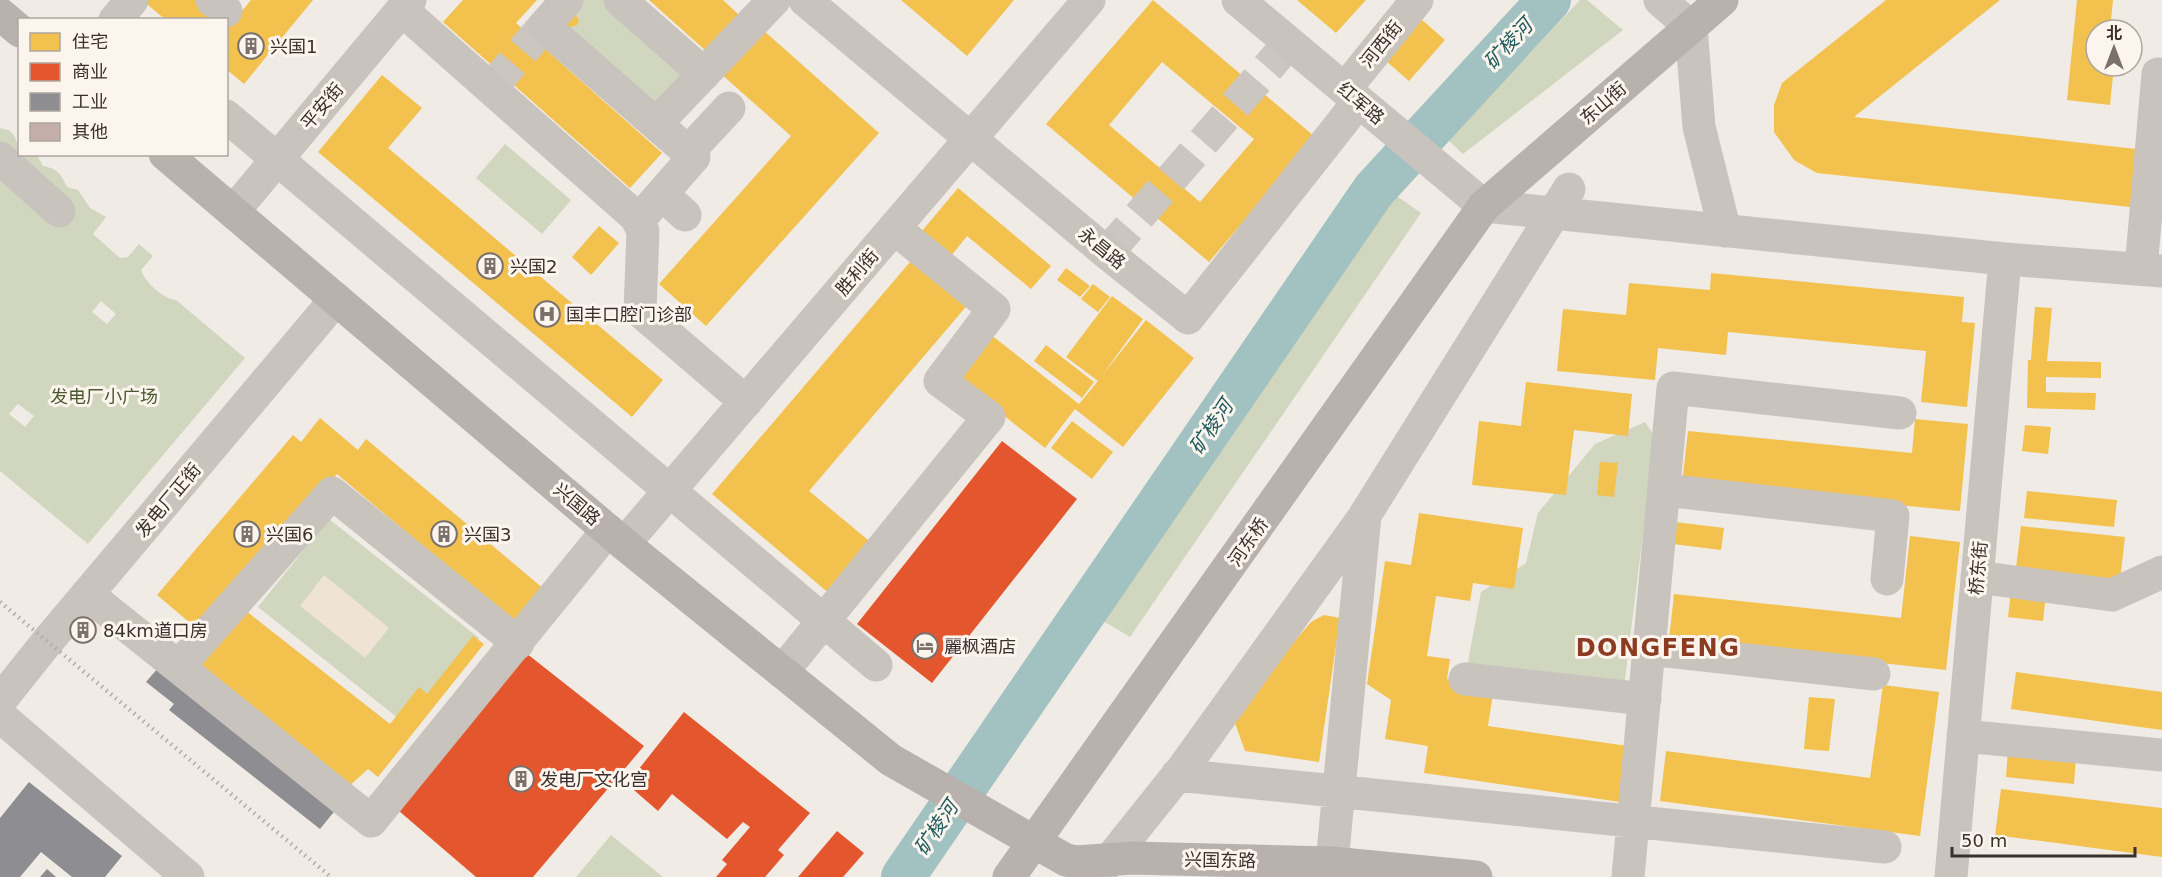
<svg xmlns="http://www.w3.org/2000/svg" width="2162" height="877" font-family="'DejaVu Sans','Noto Sans SC',sans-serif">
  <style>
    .green { fill: #d1d6bf; fill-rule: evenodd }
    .plaza { fill: #eee3d5 }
    .homes { fill: #f2c14e; fill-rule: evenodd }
    .shops { fill: #e4572e }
    .industry { fill: #8d8d92 }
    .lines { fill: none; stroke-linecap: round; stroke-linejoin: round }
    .river { stroke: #a1c2c1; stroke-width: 44 }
    .building { fill: #c3afa7 }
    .minor-tunnel { stroke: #ccc6c0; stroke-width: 33; stroke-dasharray: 33 16; stroke-linecap: butt }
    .minor { stroke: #c9c3be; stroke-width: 33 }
    .major { stroke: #b8b1ad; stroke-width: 33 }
    .rail { stroke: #b1aca8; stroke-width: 4.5; stroke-dasharray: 1.5 4.5; stroke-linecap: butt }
    .major-bridge { stroke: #b8b1ad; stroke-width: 33 }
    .labels { text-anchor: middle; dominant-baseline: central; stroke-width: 6; stroke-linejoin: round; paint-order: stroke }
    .street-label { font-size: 18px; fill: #3b302b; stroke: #fbf5ee }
    .poi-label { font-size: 18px; fill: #3b302b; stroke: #fbf5ee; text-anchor: start }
    .park-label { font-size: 18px; fill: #4a5a2e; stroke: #fbf5ee }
    .water-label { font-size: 20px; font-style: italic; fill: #1f5a5e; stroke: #fbf5ee }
    .district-label { font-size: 24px; font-weight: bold; letter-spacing: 1.5px; fill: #8c3b22; stroke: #fbf5ee }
  </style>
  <rect width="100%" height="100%" fill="#f0ebe5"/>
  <!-- green -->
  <path class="green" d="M 574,0 L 605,0 L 686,69 L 651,111 L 552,26 Z
    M 1580,0 L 1587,0 L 1623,30 L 1463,154 L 1448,140 Z
    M 0,128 C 3,129 7,129 10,131 C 16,135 19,148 20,154 L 37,155 L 43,166 C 58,169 61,174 67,187 L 78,190 L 90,208 L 106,217 L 93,234 L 120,258 L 128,257 L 139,244 L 153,256 L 141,270 C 145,282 163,299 176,300 L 245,358 L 88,544 L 0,471 ZM 101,301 L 116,314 L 107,324 L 92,312 ZM 18,404 L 34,416 L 25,427 L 9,414 Z
    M 505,144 L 571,200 L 542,234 L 476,178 Z
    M 1394,194 L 1421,213 L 1130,637 L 1103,621 Z
    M 1645,422 L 1655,437 L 1624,687 L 1467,667 L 1481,592 L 1526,563 L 1538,513 L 1595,444 Z
    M 329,519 L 479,638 L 408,726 L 258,607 Z
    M 611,835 L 663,877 L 576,877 Z"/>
  <!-- plaza -->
  <path class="plaza" d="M 324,575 L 389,628 L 365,658 L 300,606 Z"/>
  <!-- homes -->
  <path class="homes" d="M 142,0 L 206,0 L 233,22 L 251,0 L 313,0 L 244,84 L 226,69 L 226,20 L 166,20 Z
    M 463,0 L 537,0 L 516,23 L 662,153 L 630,188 L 443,22 Z
    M 649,0 L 723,0 L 739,15 L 706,51 Z
    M 901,0 L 1014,0 L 967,56 Z
    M 1153,0 L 1315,137 L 1209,262 L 1046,124 ZM 1162,62 L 1254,139 L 1200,202 L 1109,125 Z
    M 1297,0 L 1366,0 L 1336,33 Z
    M 1886,0 L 2000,0 L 1854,117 L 2136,149 L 2130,207 L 1817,173 L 1794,160 L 1774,132 L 1774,105 L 1782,83 Z
    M 2077,0 L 2113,0 L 2110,30 L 2096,30 L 2096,66 L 2114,66 L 2110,105 L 2067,100 Z
    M 575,13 L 579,21 L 577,25 L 570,27 L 566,24 Z
    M 1421,19 L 1445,40 L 1409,81 L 1385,60 Z
    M 761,28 L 879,133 L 706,326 L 659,284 L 791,136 L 720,73 Z
    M 382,75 L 422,108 L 388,148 L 663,380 L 632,417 L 318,152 Z
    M 958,188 L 1051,266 L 1031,289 L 967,236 L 947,261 L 917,237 Z
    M 599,226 L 619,243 L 591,275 L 572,257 Z
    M 916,255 L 970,302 L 809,491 L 874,545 L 831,595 L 712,494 Z
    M 1066,268 L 1090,286 L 1080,297 L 1057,280 Z
    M 1711,273 L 1964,297 L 1962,322 L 1975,323 L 1967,407 L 1921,402 L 1926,351 L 1728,332 L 1726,355 L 1658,348 L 1655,380 L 1557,371 L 1563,309 L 1626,315 L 1629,283 L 1710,290 Z
    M 1093,284 L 1110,297 L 1098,312 L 1081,299 Z
    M 1112,296 L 1143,319 L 1101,377 L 1146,320 L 1194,358 L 1123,447 L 1075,409 L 1045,448 L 952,375 L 986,331 L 1079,404 L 1098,381 L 1066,357 Z
    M 2035,307 L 2052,308 L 2047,361 L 2101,362 L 2101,378 L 2046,377 L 2046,392 L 2096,393 L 2095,410 L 2027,408 L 2028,360 L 2031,360 Z
    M 1046,345 L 1094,382 L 1082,398 L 1034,361 Z
    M 1526,382 L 1632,394 L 1628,436 L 1574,430 L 1566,495 L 1472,485 L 1479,421 L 1521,426 Z
    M 320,418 L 358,450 L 366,439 L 551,595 L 522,629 L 337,474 L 202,633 L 157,595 L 293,435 L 301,442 Z
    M 1915,419 L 1968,424 L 1960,511 L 1682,484 L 1688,431 L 1912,453 Z
    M 1072,421 L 1113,452 L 1092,479 L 1051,448 Z
    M 2025,425 L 2051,427 L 2048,454 L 2022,451 Z
    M 1600,462 L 1618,463 L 1614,497 L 1597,495 Z
    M 2027,491 L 2117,500 L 2114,527 L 2024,518 Z
    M 1419,513 L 1523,528 L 1514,589 L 1473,583 L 1470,601 L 1436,596 L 1427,656 L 1450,659 L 1447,679 L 1494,686 L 1488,726 L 1635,747 L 1627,803 L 1424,773 L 1428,746 L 1385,739 L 1391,700 L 1367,684 L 1385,561 L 1411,565 Z
    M 1675,522 L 1724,528 L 1721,550 L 1673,544 Z
    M 2021,526 L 2125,537 L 2120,580 L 2016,568 Z
    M 1910,536 L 1960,542 L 1946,670 L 1669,640 L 1674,594 L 1901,618 Z
    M 2011,591 L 2046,595 L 2043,621 L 2008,617 Z
    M 236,603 L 390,724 L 419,687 L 427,694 L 473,636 L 484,644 L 378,777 L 368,769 L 347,788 L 191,662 Z
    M 1324,615 L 1340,618 L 1319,762 L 1245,751 L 1232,715 L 1311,622 Z
    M 2016,672 L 2162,692 L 2162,730 L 2011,709 Z
    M 1883,685 L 1939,692 L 1920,836 L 1660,801 L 1666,751 L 1870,778 Z
    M 1809,697 L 1835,699 L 1829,751 L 1804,749 Z
    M 2008,750 L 2076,756 L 2074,784 L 2006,777 Z
    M 2001,789 L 2162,808 L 2162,857 L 1995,835 Z"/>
  <!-- shops -->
  <path class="shops" d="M 1002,441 L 1077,499 L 932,683 L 857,624 Z
    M 526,653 L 644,746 L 533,877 L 476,877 L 399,811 Z
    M 684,712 L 810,813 L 778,850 L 784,855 L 765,877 L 716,877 L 727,864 L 722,860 L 750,827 L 743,822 L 727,839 L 672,794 L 658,811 L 627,784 Z
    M 837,831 L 864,853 L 843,877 L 798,877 Z"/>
  <!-- industry -->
  <path class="industry" d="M 158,668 L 337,808 L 320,829 L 169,710 L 174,704 L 146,682 Z
    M 29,782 L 122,856 L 105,877 L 72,877 L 41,852 L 20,877 L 0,877 L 0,818 Z
    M 47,869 L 56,877 L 40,877 Z"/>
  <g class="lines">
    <!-- river -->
    <path class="river" d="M 903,877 L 1374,190 L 1549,0"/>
  </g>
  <!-- building -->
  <path class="building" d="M 82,621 L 92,628 L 84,639 L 74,631 Z"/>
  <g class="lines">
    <!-- minor-tunnel -->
    <path class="minor-tunnel" d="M 491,88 L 544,26
      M 1107,253 L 1289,43"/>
    <!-- minor -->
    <path class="minor" d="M 212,0 L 226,11
      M 567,0 L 544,26 L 656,124 L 774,0
      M 620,0 L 704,74
      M 805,0 L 1107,253 L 1188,318 L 1359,101
      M 1238,0 L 1484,206 L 2005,259 L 2162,271
      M 1660,0 L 1691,27 L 1699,127 L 1725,231
      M 402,10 L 636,217 L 643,231 L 640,311 L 746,402
      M 115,20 L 132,0
      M 1345,89 L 1417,0
      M 226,116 L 876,665
      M 688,152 L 729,108
      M 0,158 L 59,211
      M 662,194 L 685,215
      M 233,212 L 410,0
      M 638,221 L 694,157 L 656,124
      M 2141,269 L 2158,74
      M 1664,490 L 1893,516 L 1887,579
      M 624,544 L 1089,0
      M 1977,577 L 2112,595 L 2162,572
      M 87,594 L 371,821 L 608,530
      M 1649,649 L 1874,674
      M 178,667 L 332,493 L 518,643
      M 782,672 L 989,417 L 940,381 L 994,309 L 894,228
      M 1465,679 L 1645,699
      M 0,701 L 47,642 L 336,299
      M 0,716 L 188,877
      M 1963,736 L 2162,755
      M 1177,775 L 1885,847
      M 1332,863 L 1365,515 L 1569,189
      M 1096,877 L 1184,767 L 1364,517
      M 1628,877 L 1673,388 L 1900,413
      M 1951,877 L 2005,259"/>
    <!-- major -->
    <path class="major" d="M 0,14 L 20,31
      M 165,154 L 624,544 L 891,760 L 1066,860 L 1076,862 L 1132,858 L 1332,863 L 1476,877
      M 1484,206 L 1722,0"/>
    <!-- rail -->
    <path class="rail" d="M 0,602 L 331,877"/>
    <!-- major-bridge -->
    <path class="major-bridge" d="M 1009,877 L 1484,206"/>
  </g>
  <!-- icons -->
  <defs>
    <g id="building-ring" transform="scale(1.35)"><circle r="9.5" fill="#fbf5ee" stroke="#7a716c" stroke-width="1.5"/><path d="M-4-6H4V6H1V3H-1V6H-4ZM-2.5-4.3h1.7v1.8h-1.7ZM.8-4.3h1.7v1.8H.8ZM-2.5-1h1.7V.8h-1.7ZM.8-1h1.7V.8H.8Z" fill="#7a716c"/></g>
    <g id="hospital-ring" transform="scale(1.35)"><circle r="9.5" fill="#fbf5ee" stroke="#7a716c" stroke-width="1.5"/><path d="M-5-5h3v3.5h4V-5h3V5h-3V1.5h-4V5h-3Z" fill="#7a716c"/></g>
    <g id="hotel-ring" transform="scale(1.35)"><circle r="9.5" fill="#fbf5ee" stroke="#7a716c" stroke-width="1.5"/><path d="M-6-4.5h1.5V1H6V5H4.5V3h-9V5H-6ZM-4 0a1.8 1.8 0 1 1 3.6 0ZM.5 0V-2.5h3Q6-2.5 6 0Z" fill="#7a716c"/></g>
  </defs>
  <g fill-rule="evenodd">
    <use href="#building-ring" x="251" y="46"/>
    <use href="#building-ring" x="490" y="266"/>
    <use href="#hospital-ring" x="547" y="314"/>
    <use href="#building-ring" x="247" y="534"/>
    <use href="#building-ring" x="444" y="534"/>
    <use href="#building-ring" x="83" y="630"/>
    <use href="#hotel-ring" x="925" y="646"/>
    <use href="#building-ring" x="521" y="779"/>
  </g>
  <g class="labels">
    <!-- street labels -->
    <g class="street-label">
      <text transform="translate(1381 44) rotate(-51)">河西街</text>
      <text transform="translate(1361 103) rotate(40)">红军路</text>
      <text transform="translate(1603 103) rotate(-41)">东山街</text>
      <text transform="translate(322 106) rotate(-50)">平安街</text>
      <text transform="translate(1102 248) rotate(39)">永昌路</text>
      <text transform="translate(857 272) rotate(-49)">胜利街</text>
      <text transform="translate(168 500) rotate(-50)">发电厂正街</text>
      <text transform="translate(577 504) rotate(40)">兴国路</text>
      <text transform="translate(1248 542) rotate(-55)">河东桥</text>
      <text transform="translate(1978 568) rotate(-85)">桥东街</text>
      <text transform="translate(1220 860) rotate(1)">兴国东路</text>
    </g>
    <!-- poi labels -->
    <g class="poi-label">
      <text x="270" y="46">兴国1</text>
      <text x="510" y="266">兴国2</text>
      <text x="566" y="314">国丰口腔门诊部</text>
      <text x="266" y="534">兴国6</text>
      <text x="464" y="534">兴国3</text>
      <text x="103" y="630">84km道口房</text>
      <text x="944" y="646">麗枫酒店</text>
      <text x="540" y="779">发电厂文化宫</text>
    </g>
    <!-- park labels -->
    <g class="park-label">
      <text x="104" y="396">发电厂小广场</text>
    </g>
    <!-- water labels -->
    <g class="water-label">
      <text transform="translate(1508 44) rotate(-47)">矿棱河</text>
      <text transform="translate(1211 427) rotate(-56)">矿棱河</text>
      <text transform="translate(936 828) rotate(-56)">矿棱河</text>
    </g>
    <!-- district labels -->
    <g class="district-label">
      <text x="1658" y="648">DONGFENG</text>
    </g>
  </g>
  <!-- legend -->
  <rect x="18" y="18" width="210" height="138" fill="#fbf5ee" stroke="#aea6a0" stroke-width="1.5"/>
  <rect x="30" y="33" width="30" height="18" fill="#f2c14e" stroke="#aea6a0" stroke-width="1.5"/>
  <text x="72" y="48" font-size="18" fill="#3b302b">住宅</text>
  <rect x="30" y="63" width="30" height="18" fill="#e4572e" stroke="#aea6a0" stroke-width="1.5"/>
  <text x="72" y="78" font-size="18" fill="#3b302b">商业</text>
  <rect x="30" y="93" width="30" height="18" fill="#8d8d92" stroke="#aea6a0" stroke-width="1.5"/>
  <text x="72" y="108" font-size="18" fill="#3b302b">工业</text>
  <rect x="30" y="123" width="30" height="18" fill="#c3afa7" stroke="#aea6a0" stroke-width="1.5"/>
  <text x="72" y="138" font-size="18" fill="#3b302b">其他</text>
  <!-- north arrow -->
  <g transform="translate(2114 48)"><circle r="28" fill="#fbf5ee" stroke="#aea6a0" stroke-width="1.5"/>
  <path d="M0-4.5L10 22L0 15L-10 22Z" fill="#7a716c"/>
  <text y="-9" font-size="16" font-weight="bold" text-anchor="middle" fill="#3b302b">北</text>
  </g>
  <!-- scale -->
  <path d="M1952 847v9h183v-9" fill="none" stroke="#3b302b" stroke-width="3"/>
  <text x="1961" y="847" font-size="18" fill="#3b302b" stroke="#fbf5ee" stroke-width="4.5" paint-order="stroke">50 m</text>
</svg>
